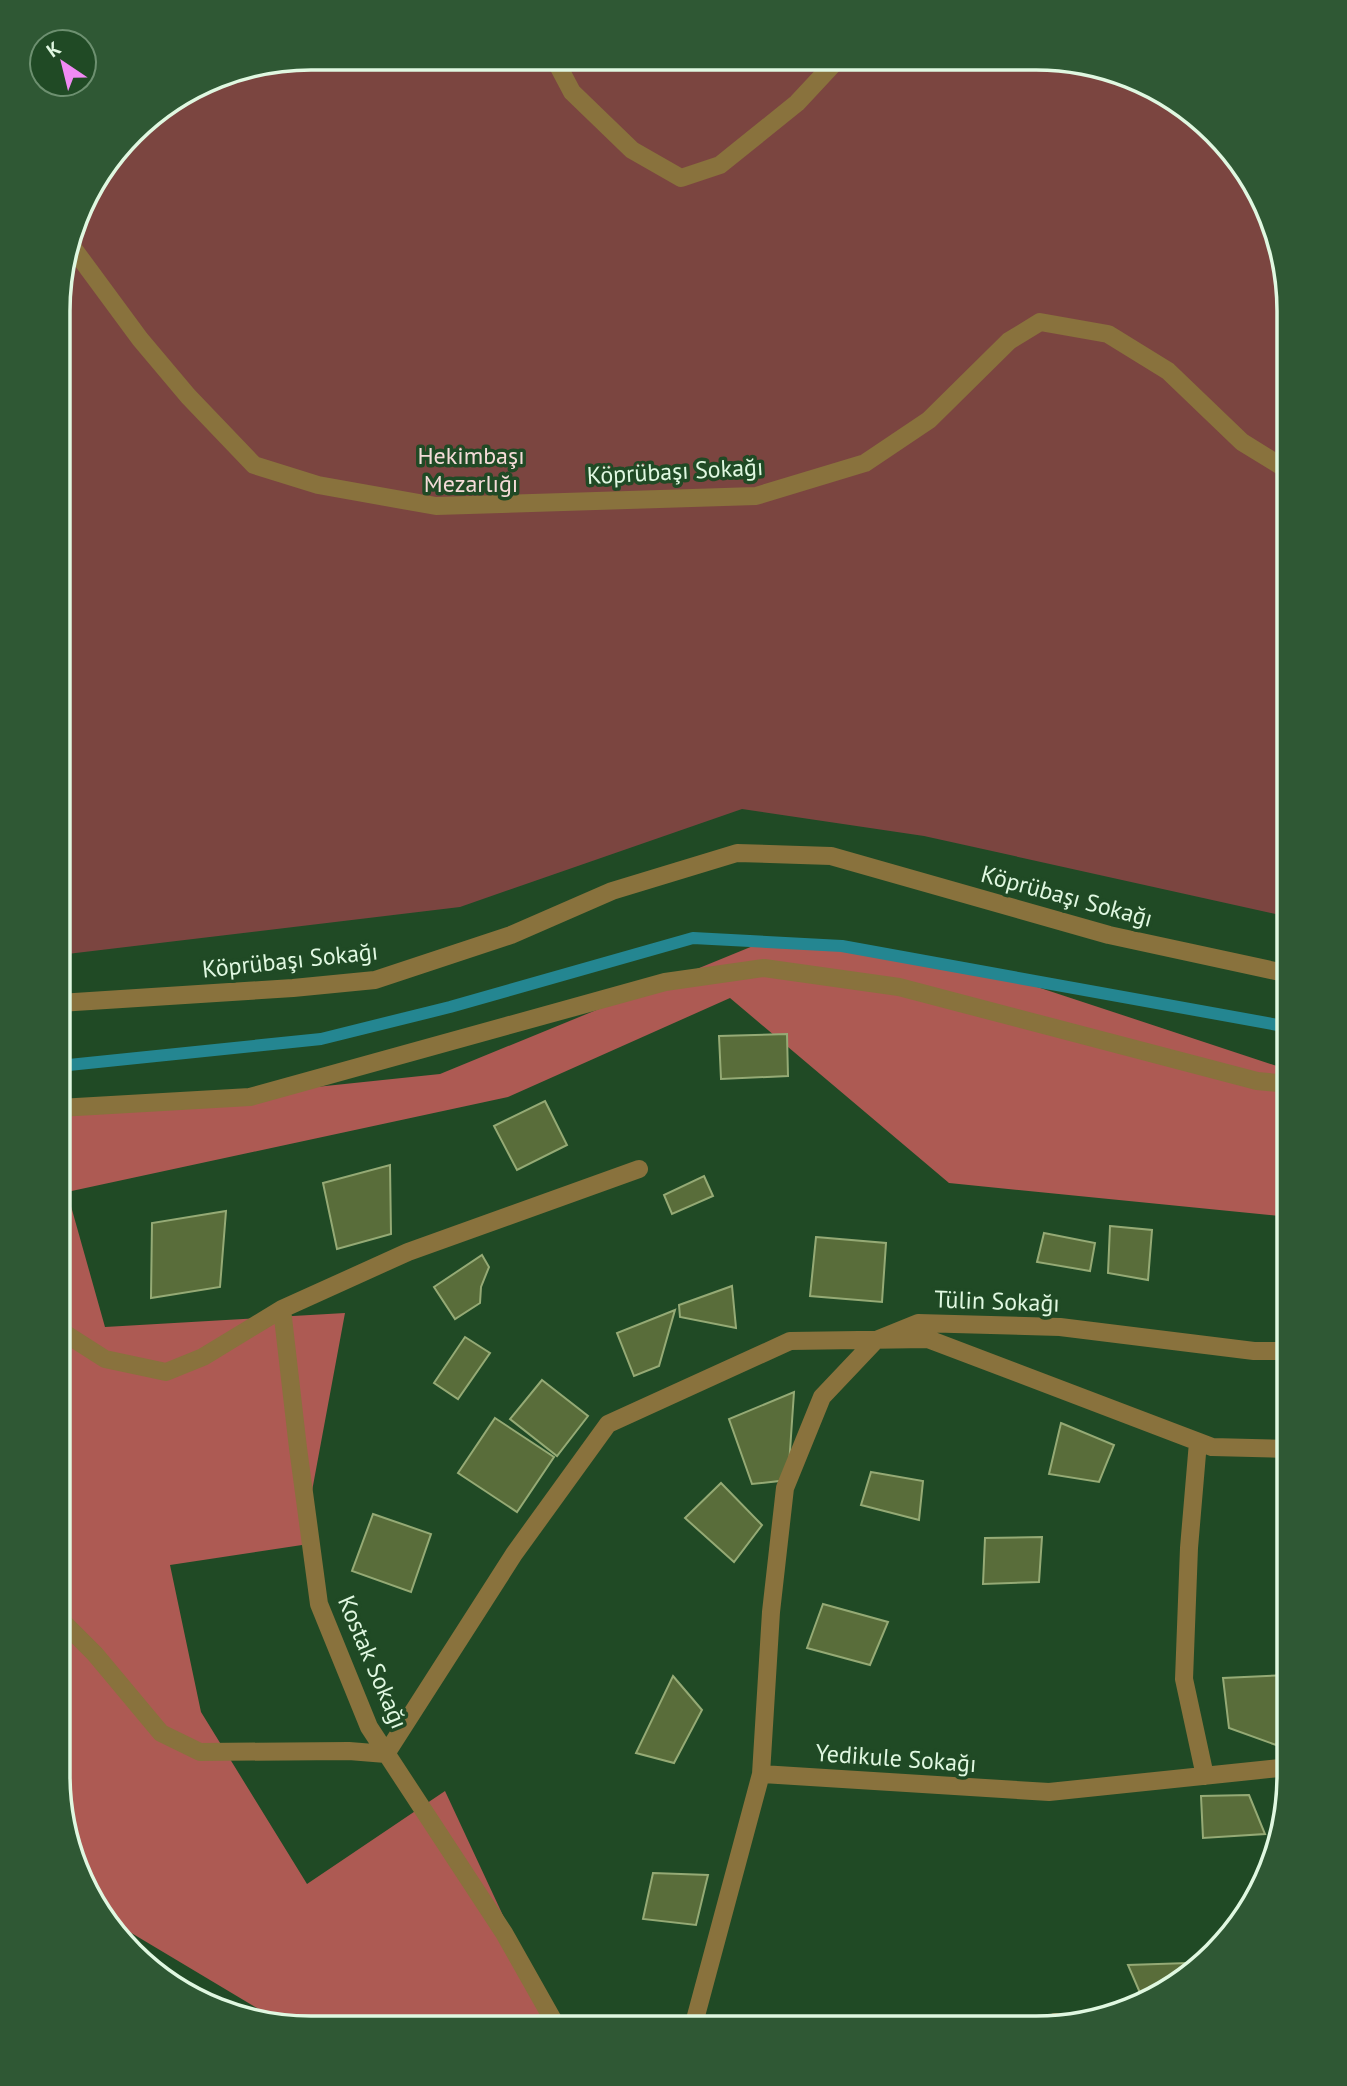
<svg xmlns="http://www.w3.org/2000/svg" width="1347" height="2086" font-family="'PT Sans',sans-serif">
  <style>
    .green { fill: #7b4540 }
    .forest { fill: #ad5a53 }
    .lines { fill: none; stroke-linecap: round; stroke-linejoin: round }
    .stream { stroke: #248691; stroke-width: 12 }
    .building { fill: #596d3a; stroke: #95aa75; stroke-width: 2 }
    .lane { stroke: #89723d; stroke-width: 18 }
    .street { stroke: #89723d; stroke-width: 18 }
    .labels { text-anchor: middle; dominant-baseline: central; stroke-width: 7; stroke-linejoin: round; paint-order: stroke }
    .park-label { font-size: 24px; fill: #f4dbd8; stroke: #204a25 }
    .street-label { font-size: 24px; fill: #e0f8e1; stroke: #204a25 }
    .rim { fill: none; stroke: #e0f8e1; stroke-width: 3.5 }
  </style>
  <rect width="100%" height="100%" fill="#204a25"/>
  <!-- green -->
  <path class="green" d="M 311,58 L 1069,60 L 1190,110 L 1270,214 L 1289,311 L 1289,917 L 924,836 L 742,809 L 460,907 L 59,955 L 60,279 L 84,199 L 144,121 L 215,77 Z"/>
  <!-- forest -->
  <path class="forest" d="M 770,939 L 986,970 L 1289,1070 L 1289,1217 L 949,1183 L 730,998 L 508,1097 L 67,1192 L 105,1327 L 345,1313 L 302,1545 L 170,1565 L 201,1712 L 307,1884 L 445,1791 L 555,2027 L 287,2026 L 118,1925 L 77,1872 L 58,1775 L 59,1114 L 440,1074 Z"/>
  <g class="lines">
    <!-- stream -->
    <path class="stream" d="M 59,1066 L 321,1039 L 450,1007 L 693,938 L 842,946 L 1289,1027"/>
  </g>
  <!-- building -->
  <path class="building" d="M 787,1034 L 788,1076 L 721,1079 L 719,1036 Z
    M 545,1101 L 567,1145 L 517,1170 L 494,1126 Z
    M 390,1165 L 391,1234 L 337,1249 L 323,1183 Z
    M 704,1176 L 713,1196 L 672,1214 L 664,1195 Z
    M 226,1211 L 220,1287 L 151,1298 L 152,1223 Z
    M 1110,1226 L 1152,1230 L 1148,1280 L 1108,1273 Z
    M 1044,1233 L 1095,1243 L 1090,1271 L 1037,1262 Z
    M 816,1237 L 886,1243 L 882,1302 L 810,1296 Z
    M 482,1255 L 489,1267 L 481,1287 L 480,1303 L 455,1319 L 434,1287 Z
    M 732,1286 L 736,1328 L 680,1317 L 679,1305 Z
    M 675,1310 L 659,1366 L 634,1376 L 617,1333 Z
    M 465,1337 L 490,1353 L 458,1399 L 434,1383 Z
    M 542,1380 L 588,1416 L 557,1456 L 510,1419 Z
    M 794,1392 L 788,1480 L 752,1484 L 729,1419 Z
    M 495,1418 L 554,1457 L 517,1512 L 458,1473 Z
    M 1061,1423 L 1114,1445 L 1099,1482 L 1049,1474 Z
    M 871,1472 L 923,1481 L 919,1520 L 861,1505 Z
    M 721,1483 L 762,1525 L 734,1562 L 685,1518 Z
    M 373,1514 L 431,1534 L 411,1592 L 352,1571 Z
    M 1042,1537 L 1039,1582 L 983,1584 L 985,1538 Z
    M 823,1604 L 888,1622 L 870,1665 L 807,1648 Z
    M 1289,1675 L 1289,1700 L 1276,1745 L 1229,1728 L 1223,1678 Z
    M 673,1676 L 702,1710 L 674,1763 L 636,1753 Z
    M 1249,1795 L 1265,1834 L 1203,1838 L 1201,1796 Z
    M 653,1873 L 708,1875 L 696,1925 L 643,1919 Z
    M 1188,1963 L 1189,1976 L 1144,2002 L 1128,1965 Z"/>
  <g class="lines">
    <!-- lane -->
    <path class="lane" d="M 554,58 L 572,92 L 632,150 L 681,178 L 720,165 L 797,103 L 838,59
      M 70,244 L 140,339 L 188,396 L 254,465 L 318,485 L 436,506 L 756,496 L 865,463 L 929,420 L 1009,341 L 1040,322 L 1108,334 L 1168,371 L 1242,442 L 1289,471"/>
    <!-- street -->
    <path class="street" d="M 59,1003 L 293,988 L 375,980 L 511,935 L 612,891 L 737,853 L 831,856 L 1109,935 L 1289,974
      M 59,1108 L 250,1097 L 665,982 L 764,968 L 899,987 L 1257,1081 L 1289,1084
      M 282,1309 L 298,1448 L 319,1604 L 369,1727 L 504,1933 L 557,2027
      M 58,1329 L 105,1359 L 166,1372 L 203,1357 L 282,1309 L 408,1252 L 639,1169
      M 1198,1442 L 1189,1548 L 1184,1679 L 1205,1776
      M 58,1617 L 95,1654 L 161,1733 L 200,1752 L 349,1751 L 386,1754 L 514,1554 L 608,1424 L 790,1341 L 928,1339 L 1212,1447 L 1289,1449
      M 761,1774 L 771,1612 L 785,1488 L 822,1397 L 876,1340 L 918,1323 L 1060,1327 L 1254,1351 L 1289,1351
      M 1048,2026 L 1055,2022 L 1068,2022
      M 693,2027 L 761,1774 L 1049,1792 L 1289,1767"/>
  </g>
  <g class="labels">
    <!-- park labels -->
    <g class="park-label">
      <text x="471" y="455">Hekimbaşı<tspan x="471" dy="28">Mezarlığı</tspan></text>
    </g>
    <!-- street labels -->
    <g class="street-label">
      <text transform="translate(675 471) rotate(-3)">Köprübaşı Sokağı</text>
      <text transform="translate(1067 896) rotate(15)">Köprübaşı Sokağı</text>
      <text transform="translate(290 960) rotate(-6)">Köprübaşı Sokağı</text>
      <text transform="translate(997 1301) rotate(2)">Tülin Sokağı</text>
      <text transform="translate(373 1662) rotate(67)">Kostak Sokağı</text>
      <text transform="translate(896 1758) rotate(4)">Yedikule Sokağı</text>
    </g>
  </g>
  <!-- crop -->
  <path d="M0 0H1347V2086H0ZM311 70H1036A241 241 0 0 1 1277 311V1775A241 241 0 0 1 1036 2016H311A241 241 0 0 1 70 1775V311A241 241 0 0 1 311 70Z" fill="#2f5834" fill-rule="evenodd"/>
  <path class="rim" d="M311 70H1036A241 241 0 0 1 1277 311V1775A241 241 0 0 1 1036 2016H311A241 241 0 0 1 70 1775V311A241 241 0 0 1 311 70Z"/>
  <!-- north arrow -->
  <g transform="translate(63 63) rotate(325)"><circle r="33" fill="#204a25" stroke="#6d9070" stroke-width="2"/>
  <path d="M0-5L12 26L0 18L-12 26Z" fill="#f18af4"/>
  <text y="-10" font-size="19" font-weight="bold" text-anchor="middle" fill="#e0f8e1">K</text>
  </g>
</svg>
